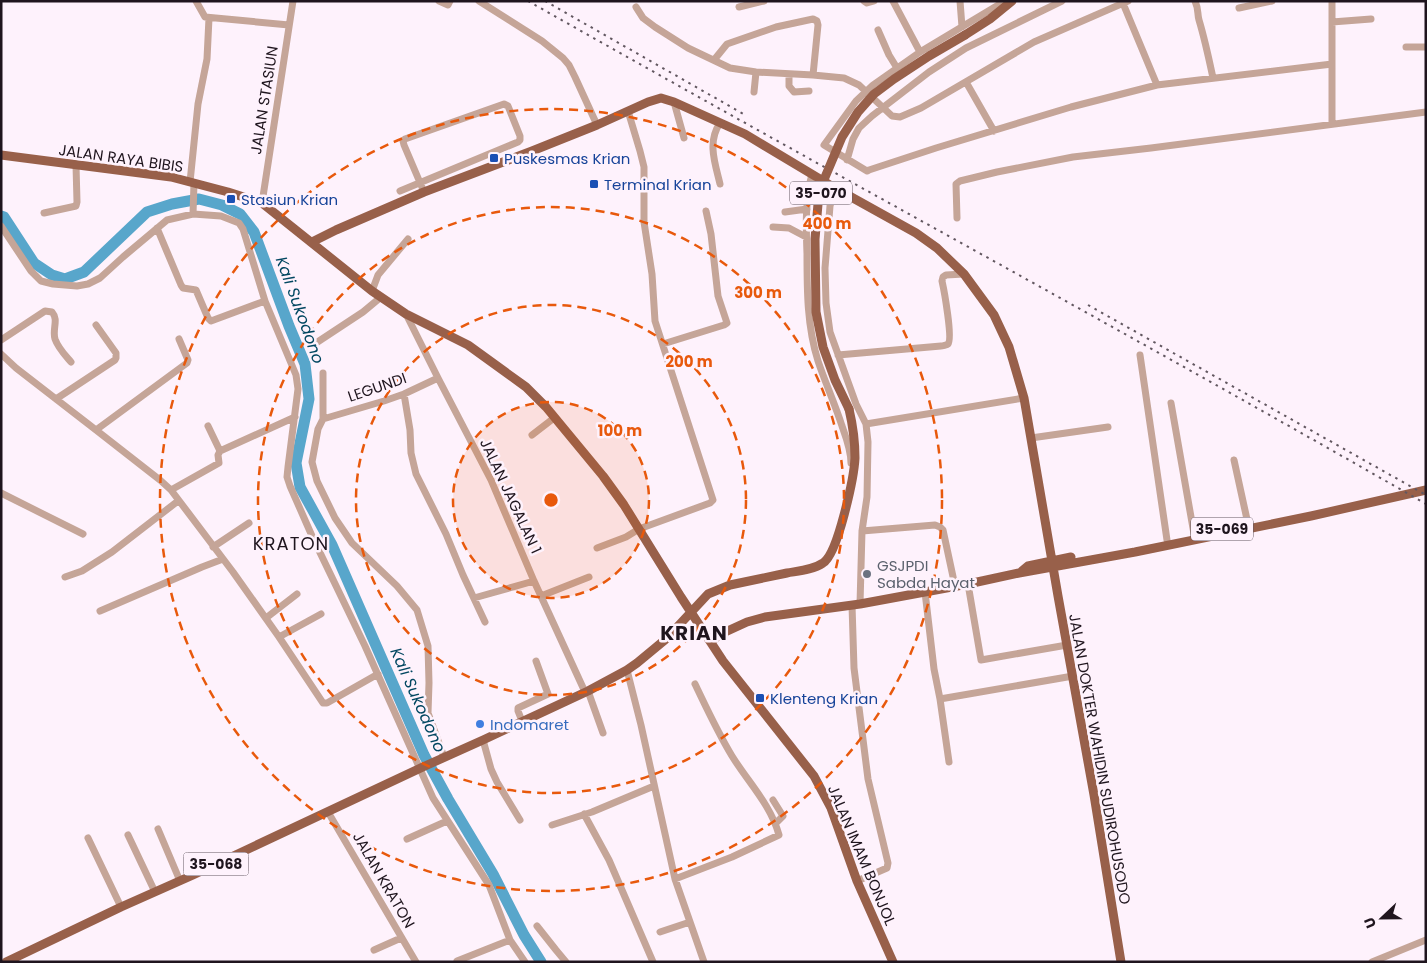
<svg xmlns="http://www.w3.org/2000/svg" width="1427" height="963" font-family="Poppins,sans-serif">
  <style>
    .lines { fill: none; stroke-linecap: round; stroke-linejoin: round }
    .river { stroke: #58a6cb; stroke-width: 11 }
    .minor { stroke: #c5a598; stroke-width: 7 }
    .major { stroke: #98604a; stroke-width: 9 }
    .rail { stroke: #625760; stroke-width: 2; stroke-dasharray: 2.5 5; stroke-linecap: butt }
    .major-bridge { stroke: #98604a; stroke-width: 9 }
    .ring { fill: none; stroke: #e8590c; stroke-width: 2.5; stroke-dasharray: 9 6 }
    .transit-dot { fill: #1a4fb4; stroke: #fef2fc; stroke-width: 2 }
    .worship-dot { fill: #6b7280; stroke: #fef2fc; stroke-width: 2 }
    .shop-dot { fill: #3f7fe0; stroke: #fef2fc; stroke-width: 2 }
    .labels { text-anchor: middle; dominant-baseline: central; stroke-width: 5; stroke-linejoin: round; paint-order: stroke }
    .shield { fill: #fef2fc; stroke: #625761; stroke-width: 1 }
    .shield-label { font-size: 14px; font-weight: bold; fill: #1f151e }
    .street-label { font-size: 15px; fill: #1f151e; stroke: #fef2fc }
    .transit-label { font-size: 15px; fill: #164399; stroke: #fef2fc; text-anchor: start }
    .worship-label { font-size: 15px; fill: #5b616d; stroke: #fef2fc; text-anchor: start }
    .shop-label { font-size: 15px; fill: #366cbe; stroke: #fef2fc; text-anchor: start }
    .water-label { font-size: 16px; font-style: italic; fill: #024761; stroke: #fef2fc }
    .quarter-label { font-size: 18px; letter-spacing: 1px; fill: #1f151e; stroke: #fef2fc }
    .district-label { font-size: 20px; font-weight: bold; letter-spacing: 1px; fill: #1f151e; stroke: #fef2fc }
    .centre { fill: #e8590c; stroke: #fef2fc; stroke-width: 2.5 }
    .ring-label { font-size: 15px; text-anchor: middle; font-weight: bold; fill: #e8590c; stroke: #fef2fc; stroke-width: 5; stroke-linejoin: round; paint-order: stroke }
  </style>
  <rect width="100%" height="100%" fill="#fef2fc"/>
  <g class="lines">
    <!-- river -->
    <path class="river" d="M 1,216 L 4,217 L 34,263 L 52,275 L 65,279 L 84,272 L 147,212 L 172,204 L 199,199 L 222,205 L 240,214 L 254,232 L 289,326 L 305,364 L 309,399 L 296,463 L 300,487 L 332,545 L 424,755 L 448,799 L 493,874 L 524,935 L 541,962"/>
    <!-- minor -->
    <path class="minor" d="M 196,1 L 205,17 L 289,25
      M 439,1 L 448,5 L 450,1
      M 479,1 L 542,41 L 563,58 L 569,65 L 575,77 L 597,125
      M 864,1 L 867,3 L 874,1
      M 893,1 L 920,52
      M 960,1 L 962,27
      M 1005,1 L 920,52 L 873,85 L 856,101 L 824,145 L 867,171 L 869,170 L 936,148 L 1071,107 L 1157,85 L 1332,64
      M 1122,1 L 1157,85
      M 1195,1 C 1199,10 1197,13 1199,20 C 1205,40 1209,59 1213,78
      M 1332,1 L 1332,124
      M 636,7 L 643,18 L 655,27 L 688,48 L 730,68 L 756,72 L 813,75 L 844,78 L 859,85 L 892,116 L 900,117 L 921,108 L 1034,42 L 1128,1
      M 739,7 L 764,1
      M 1239,8 L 1272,1
      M 1332,22 L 1371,19
      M 878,30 L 889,55 L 897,68
      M 1406,47 L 1426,47
      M 714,60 L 727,44 L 776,27 L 813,19 L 817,21 L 818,25 L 813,75
      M 789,74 L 789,86 L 794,92 L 809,91
      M 966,82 L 994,131
      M 754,92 L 756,72
      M 674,102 L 684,138
      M 720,123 C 707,142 715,163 720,184
      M 847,160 L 853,139 L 859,128 L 872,116 L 929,72 L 966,48 L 1062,1
      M 812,174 C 805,200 806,227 807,254 C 807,290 807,326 818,361 C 825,382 835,404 842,426 C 846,437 851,450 851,463
      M 190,182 L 198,104 L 207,59 L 209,18
      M 835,188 L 830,206 L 825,268 L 826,303 L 830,332 L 856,404 L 866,424 L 868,442 L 867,497 L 862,531 L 860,604
      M 400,191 L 518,142 L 520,140 L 520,136 L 508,106 L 504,104 L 405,139 L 403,141 L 404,145 L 424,192
      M 262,203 L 293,1
      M 785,212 L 807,209
      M 44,213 L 76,206 L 77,202 L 76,165
      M 193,214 L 194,183
      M 957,218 L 956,184 L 960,181 L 997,172 L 1073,157 L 1151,148 L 1426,112
      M 1,226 L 31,271 L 41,281 L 53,284 L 77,286 L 88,284 L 100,278 L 123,257 L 167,220 L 193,214 L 221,216 L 239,223 L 243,229 L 265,301 L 296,375 L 298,389 L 288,467 L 287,477 L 290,486 L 312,536 L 365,646 L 433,798 L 489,885 L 510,940 L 525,962
      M 773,227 L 789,228 L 806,237
      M 157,228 L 181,285 L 183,288 L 196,290 L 208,318 L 211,321 L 265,301
      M 372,291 L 378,275 L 408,239
      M 406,314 L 438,378 L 491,480 L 534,581 L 585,692
      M 1,340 L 45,311 L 52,312 C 59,320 52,329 55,339 C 58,348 65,355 71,362
      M 316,343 L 363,312 L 381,297
      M 663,344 L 724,325 L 727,323 L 718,296 L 711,234 L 706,211
      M 1,354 L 16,368 L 96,430 L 160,480 L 171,490 L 233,572 L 279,637 L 323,703 L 327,703 L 378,674
      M 838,355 L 941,346 C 942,346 947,345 948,344 C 953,339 944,290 942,281 L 943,277 L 946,275 L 964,274
      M 1140,355 L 1167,540
      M 323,373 L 323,419 L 318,429 L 312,462 L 317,481 L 335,518 L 352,543 L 397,586 L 417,610 L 428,646 L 429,683 L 428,713 L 444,757
      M 404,394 L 410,430 L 411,453 L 416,474 L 446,534 L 463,575 L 485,622
      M 56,399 L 115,360 L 116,358 L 116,353 L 96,325
      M 1171,403 L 1194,534
      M 323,419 L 384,401 L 404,394 L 438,378
      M 866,424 L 1024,398
      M 208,426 L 220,451 L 295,417
      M 96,430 L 187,363 L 188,360 L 179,339
      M 532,435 L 554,418
      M 1031,438 L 1108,427
      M 1234,460 L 1248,524
      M 171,490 L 219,463 L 218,455 L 220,451
      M 1,493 L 83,534
      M 862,531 L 935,525 L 940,527 L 943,530 L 955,586
      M 213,547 L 249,523
      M 597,548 L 626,537 L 639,529 L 710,503 L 713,500 L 655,321 L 652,274 L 644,222 L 644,167 L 640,151 L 628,111
      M 65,577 L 82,571 L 112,552 L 178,501
      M 968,584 L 981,660 L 1067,645
      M 925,592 L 934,669 L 940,699 L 949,762
      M 541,596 L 589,577
      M 474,598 L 534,581
      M 852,605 L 854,668 L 868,779 L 888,863 L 887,868 L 857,881
      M 100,611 L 202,567 L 223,559
      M 266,618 L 297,594
      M 279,637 L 321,614
      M 627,670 L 641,725 L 675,879 L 704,962
      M 588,691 L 603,733
      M 940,699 L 1073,676
      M 522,721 L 518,711 L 518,708 L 548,694 L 536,661
      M 483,740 L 491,769 L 497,782 L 520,820
      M 773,800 L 783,816 L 776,823
      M 328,812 L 416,962
      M 584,814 L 609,860 L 653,962
      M 552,825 L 592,812 L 654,786
      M 158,829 L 180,881
      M 128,835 L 155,892
      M 88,838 L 121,907
      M 407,839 L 447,821
      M 675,879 L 732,857 L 779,835 C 771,805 748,782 732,756 C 718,733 707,709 695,684
      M 537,926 L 556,950 L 566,962
      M 660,932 L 690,922
      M 374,950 L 401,938
      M 457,961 L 510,940
      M 1372,962 L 1426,940"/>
    <!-- major -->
    <path class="major" d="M 965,35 L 990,19 L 1012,1
      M 1,155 L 171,177 L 228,192 L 262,203 L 372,291 L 406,314 L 468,345 L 526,387 L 546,407 L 603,476 L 624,505 L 681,597 L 723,661 L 814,776 L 831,808 L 857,881 L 893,962
      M 312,242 L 336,230 L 424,192 L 532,151 L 597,125 L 648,102 L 661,98 L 674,102 L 745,134 L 835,188 L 916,233 L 937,248 L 964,274 L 994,315 L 1009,347 L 1024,398 L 1058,596 L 1094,795 L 1121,962
      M 1022,571 L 1028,566 L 1071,557
      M 711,641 L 723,633 L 747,622 L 765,617 L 860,604 L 968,584 L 1019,573 L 1135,552 L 1311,516 L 1426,490
      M 6,962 L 121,907 L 193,875 L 425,766 L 483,740 L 588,691 L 627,670 L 637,663 L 666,639 L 708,594 L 730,585 C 749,581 768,577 787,573 C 798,571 813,570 823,563 C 838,554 854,477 855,458 C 855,441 853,426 849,409"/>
    <!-- rail -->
    <path class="rail" d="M 528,1 C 826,170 1128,333 1426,504
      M 545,1 L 747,116
      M 1088,305 L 1426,495"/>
    <!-- major-bridge -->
    <path class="major-bridge" d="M 849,409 L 835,380 L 823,347 L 816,312 L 815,239 L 818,204 L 823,182 L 842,137 L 858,112 L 874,94 L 894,79 L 929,56 L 965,35"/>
  </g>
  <!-- distance rings -->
  <circle cx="551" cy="500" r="98" fill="#e8590c" fill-opacity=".12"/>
  <g class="ring">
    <circle cx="551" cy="500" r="98"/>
    <circle cx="551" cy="500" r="195"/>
    <circle cx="551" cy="500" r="293"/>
    <circle cx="551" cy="500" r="391"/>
  </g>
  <!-- markers -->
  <g class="transit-dot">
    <rect x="489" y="153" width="10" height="10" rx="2.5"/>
    <rect x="589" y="179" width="10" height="10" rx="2.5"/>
    <rect x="226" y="194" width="10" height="10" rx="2.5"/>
    <rect x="755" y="693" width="10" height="10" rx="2.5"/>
  </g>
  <circle class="worship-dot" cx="867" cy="574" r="5"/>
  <circle class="shop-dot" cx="480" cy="724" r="5"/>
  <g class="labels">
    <!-- shield labels -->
    <g class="shield">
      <rect x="790" y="181.5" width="62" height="23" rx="4"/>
      <rect x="1191" y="517.5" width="62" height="23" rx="4"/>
      <rect x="183.5" y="852.5" width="65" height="23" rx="4"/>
    </g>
    <g class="shield-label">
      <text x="821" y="193">35-070</text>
      <text x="1222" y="529">35-069</text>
      <text x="216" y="864">35-068</text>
    </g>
    <!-- street labels -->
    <g class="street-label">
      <text transform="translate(264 100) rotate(-81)">JALAN STASIUN</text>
      <text transform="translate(121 158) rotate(8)">JALAN RAYA BIBIS</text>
      <text transform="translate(377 387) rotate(-19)">LEGUNDI</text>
      <text transform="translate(511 496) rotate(65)">JALAN JAGALAN 1</text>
      <text transform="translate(1100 759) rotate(80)">JALAN DOKTER WAHIDIN SUDIROHUSODO</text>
      <text transform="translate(862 855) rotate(67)">JALAN IMAM BONJOL</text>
      <text transform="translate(384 880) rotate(60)">JALAN KRATON</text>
    </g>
    <!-- transit labels -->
    <g class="transit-label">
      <text x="504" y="158">Puskesmas Krian</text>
      <text x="604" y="184">Terminal Krian</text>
      <text x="241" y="199">Stasiun Krian</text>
      <text x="770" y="698">Klenteng Krian</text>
    </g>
    <!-- worship labels -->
    <g class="worship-label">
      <text x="877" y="565">GSJPDI<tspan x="877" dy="17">Sabda Hayat</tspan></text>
    </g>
    <!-- shop labels -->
    <g class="shop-label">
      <text x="490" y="724">Indomaret</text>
    </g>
    <!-- water labels -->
    <g class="water-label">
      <text transform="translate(300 310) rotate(70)">Kali Sukodono</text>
      <text transform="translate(418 700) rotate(66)">Kali Sukodono</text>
    </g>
    <!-- quarter labels -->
    <g class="quarter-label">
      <text x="291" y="543">KRATON</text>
    </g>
    <!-- district labels -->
    <g class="district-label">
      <text x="694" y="633">KRIAN</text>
    </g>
  </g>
  <circle cx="551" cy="500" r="8" class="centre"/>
  <g class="ring-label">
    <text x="827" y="229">400 m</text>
    <text x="758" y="298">300 m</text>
    <text x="689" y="367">200 m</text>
    <text x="620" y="436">100 m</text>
  </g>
  <!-- border -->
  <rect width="1427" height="963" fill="none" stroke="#1f151e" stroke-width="5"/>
  <!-- north arrow -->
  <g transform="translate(1382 918) rotate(248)" stroke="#fef2fc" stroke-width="4" paint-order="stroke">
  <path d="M0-4L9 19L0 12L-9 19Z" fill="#1f151e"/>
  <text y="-8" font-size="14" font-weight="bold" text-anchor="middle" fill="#1f151e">U</text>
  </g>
</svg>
